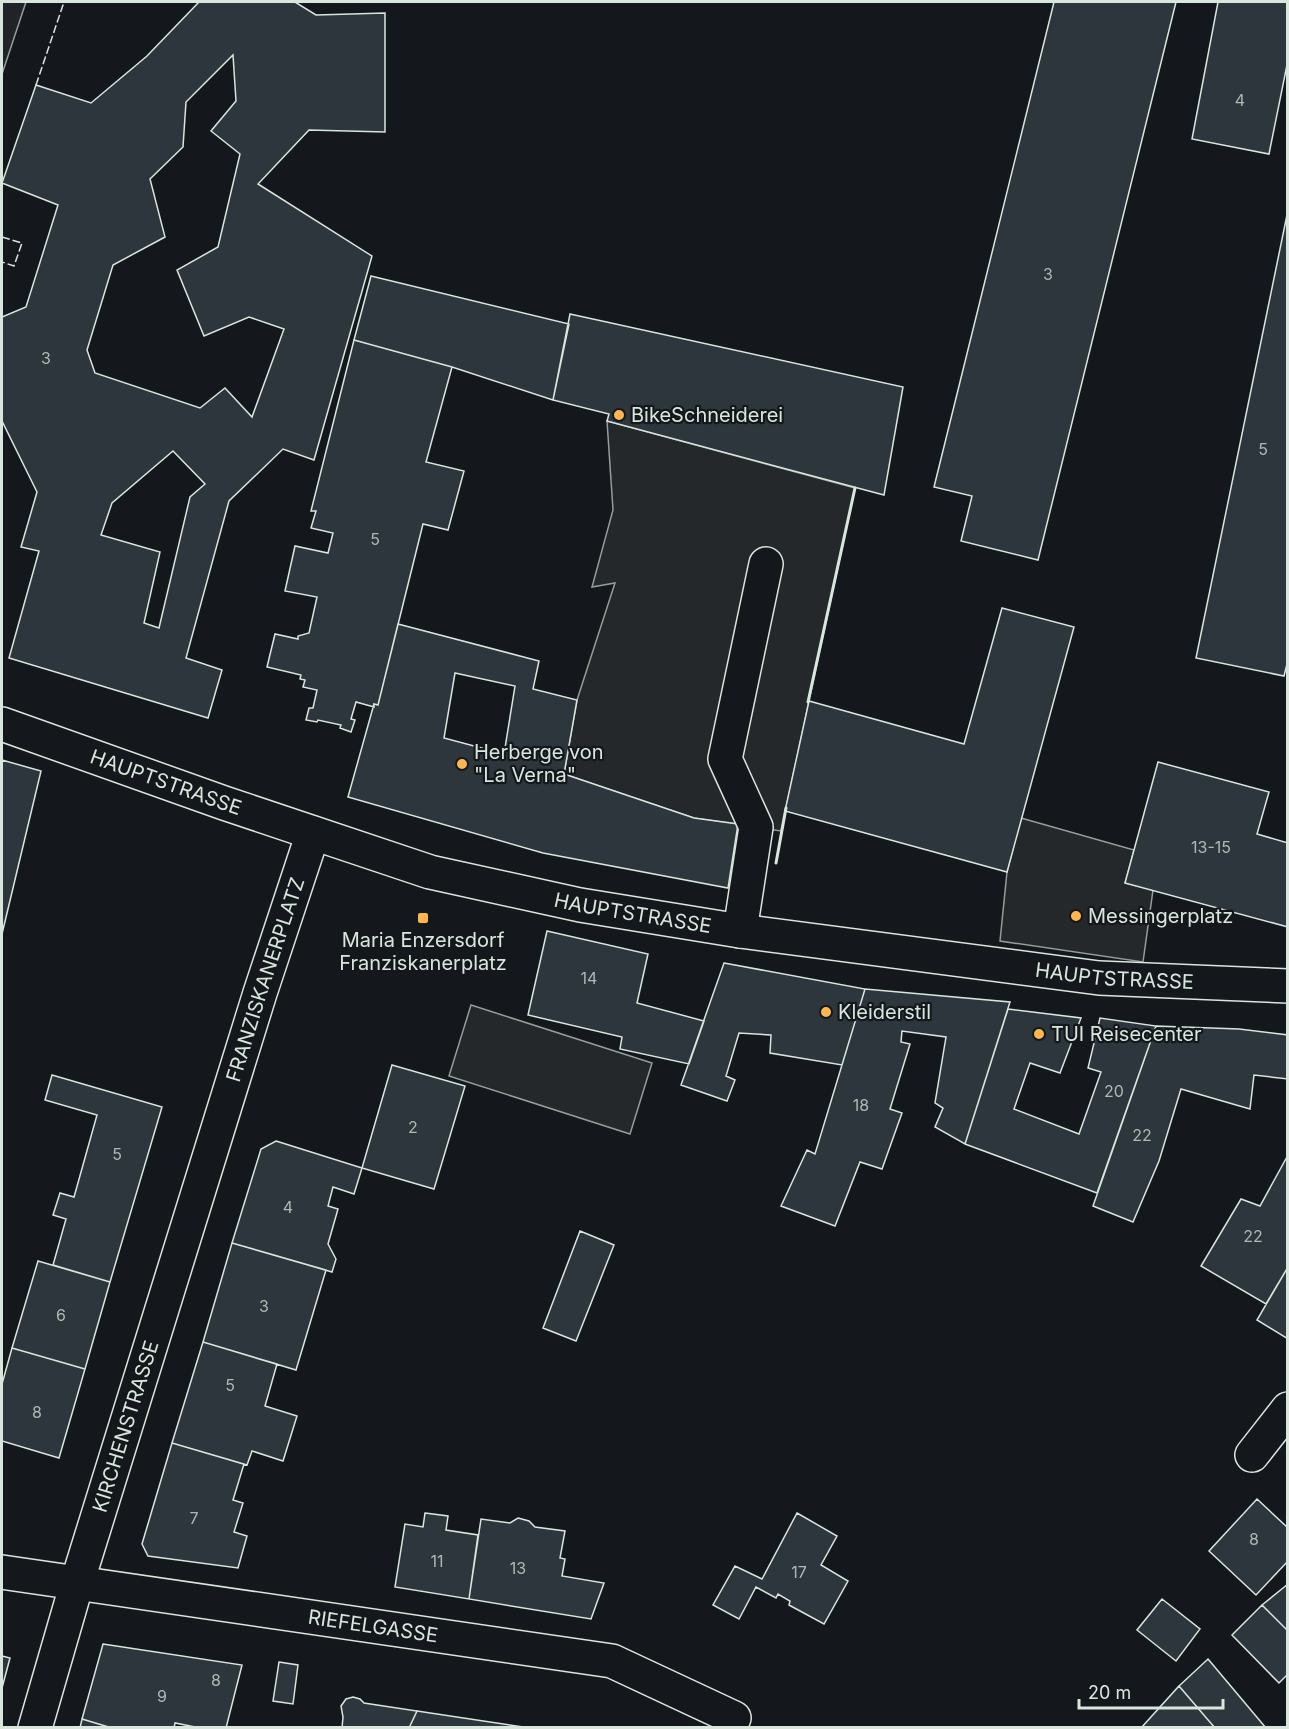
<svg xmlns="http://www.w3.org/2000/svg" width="1289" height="1729" font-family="Inter,sans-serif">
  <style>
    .green { fill: #202428; stroke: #939e99; stroke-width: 1.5 }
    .parking { fill: #24282b; stroke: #939e99; stroke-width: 1.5 }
    .building { fill: #2c363c; stroke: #d8e6dc; stroke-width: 1.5; fill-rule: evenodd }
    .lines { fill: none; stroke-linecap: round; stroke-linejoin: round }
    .minor-casing { stroke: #d8e6dc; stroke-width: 36 }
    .major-casing { stroke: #d8e6dc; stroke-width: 36 }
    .minor { stroke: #14181c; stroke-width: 33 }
    .major { stroke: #14181c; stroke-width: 33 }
    .fence { stroke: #d8e6dc; stroke-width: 1.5; stroke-dasharray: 8 3; stroke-linecap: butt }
    .wall { stroke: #d8e6dc; stroke-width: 3 }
    .poi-dot { fill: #ffb74d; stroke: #14181c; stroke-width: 2 }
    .labels { text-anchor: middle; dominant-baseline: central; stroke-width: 4.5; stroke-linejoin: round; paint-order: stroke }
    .number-label { font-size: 16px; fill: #adbab4 }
    .poi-label { font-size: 20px; fill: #d8e6dc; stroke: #14181c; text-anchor: start }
    .street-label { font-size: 20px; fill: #d8e6dc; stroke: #14181c }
  </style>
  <rect width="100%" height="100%" fill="#14181c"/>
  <!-- green -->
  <path class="green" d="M 2,2 L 26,2 L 2,74 Z"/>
  <!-- parking -->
  <path class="parking" d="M 607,421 L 855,488 L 781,831 L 694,818 L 564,774 L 577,700 L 615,583 L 592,587 L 613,510 Z
    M 1021,818 L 1134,850 L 1125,883 L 1153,890 L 1143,962 L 1000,941 L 1007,872 Z
    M 471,1005 L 652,1063 L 630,1134 L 449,1076 Z"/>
  <!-- building -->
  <path class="building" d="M 199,2 L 295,2 L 316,15 L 385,13 L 385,132 L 309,130 L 258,184 L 372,256 L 314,460 L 283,449 L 229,501 L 186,658 L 222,670 L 208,718 L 9,658 L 39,551 L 21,547 L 37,492 L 2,421 L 2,317 L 26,307 L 58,205 L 2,183 L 36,85 L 91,103 L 147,56 ZM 233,55 L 236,101 L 211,131 L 240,154 L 218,247 L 177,270 L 204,336 L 249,317 L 284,329 L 252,417 L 225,388 L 200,408 L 95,373 L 87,350 L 113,265 L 165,237 L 150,179 L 183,147 L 186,102 ZM 173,451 L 205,484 L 190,497 L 159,628 L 144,623 L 160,552 L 101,535 L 112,503 Z
    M 1054,2 L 1176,2 L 1038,560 L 961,541 L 972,496 L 934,487 Z
    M 1218,2 L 1288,2 L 1288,60 L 1269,154 L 1192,139 Z
    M 1288,210 L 1288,660 L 1284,676 L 1196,658 Z
    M 371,276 L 569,324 L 553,400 L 452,367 L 354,340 Z
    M 570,314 L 903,387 L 884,495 L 607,421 L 609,414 L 553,400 Z
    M 354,340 L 452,367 L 426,462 L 464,471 L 448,530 L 423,524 L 378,705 L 374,704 L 374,707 L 356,702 L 351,719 L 355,720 L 351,732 L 340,728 L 341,725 L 318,720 L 317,722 L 306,720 L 309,708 L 313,708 L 317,690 L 303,687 L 305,680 L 300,679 L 301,675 L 267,667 L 275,634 L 298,639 L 298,636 L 309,633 L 317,597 L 285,591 L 295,546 L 328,553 L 333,533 L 311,528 L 316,511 L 311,511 Z
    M 1002,608 L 1074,627 L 1007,872 L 785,811 L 809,701 L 964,744 Z
    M 398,624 L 539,661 L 533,689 L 577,700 L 564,774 L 694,818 L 738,824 L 728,888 L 543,853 L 348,797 L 374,704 L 378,705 ZM 455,673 L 515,686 L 504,754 L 444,738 Z
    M 2,760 L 41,771 L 2,934 Z
    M 1158,762 L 1269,792 L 1257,834 L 1288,843 L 1288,927 L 1125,883 Z
    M 547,931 L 648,954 L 637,1003 L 704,1021 L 689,1064 L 620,1049 L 622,1037 L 528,1015 Z
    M 724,963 L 865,989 L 842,1065 L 770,1053 L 771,1035 L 739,1033 L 726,1076 L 735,1080 L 727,1101 L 681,1085 Z
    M 865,989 L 1010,1002 L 965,1144 L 935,1127 L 943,1108 L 935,1103 L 946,1037 L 902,1031 L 901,1042 L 910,1044 L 890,1109 L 902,1113 L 882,1169 L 860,1162 L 835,1226 L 781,1206 L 807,1150 L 815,1154 Z
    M 1008,1009 L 1081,1018 L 1060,1073 L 1030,1063 L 1014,1109 L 1079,1134 L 1101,1072 L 1088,1068 L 1100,1018 L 1156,1026 L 1097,1193 L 965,1144 Z
    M 1156,1026 L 1239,1029 L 1288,1035 L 1288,1079 L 1254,1075 L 1250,1109 L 1181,1089 L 1159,1161 L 1133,1222 L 1093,1206 Z
    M 392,1065 L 465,1086 L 434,1189 L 362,1168 Z
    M 52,1075 L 162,1107 L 110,1282 L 53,1265 L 66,1219 L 53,1215 L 60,1193 L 74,1197 L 97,1115 L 45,1100 Z
    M 276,1141 L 362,1168 L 354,1194 L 333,1187 L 328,1206 L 338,1209 L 328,1244 L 336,1259 L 332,1272 L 232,1243 L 261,1149 Z
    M 1288,1155 L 1288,1267 L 1266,1304 L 1201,1266 L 1241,1199 L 1260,1206 Z
    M 580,1231 L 614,1245 L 576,1341 L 543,1328 Z
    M 232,1243 L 326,1270 L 296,1370 L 203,1342 Z
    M 38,1261 L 110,1282 L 85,1369 L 12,1348 Z
    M 1288,1267 L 1288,1339 L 1257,1320 Z
    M 203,1342 L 277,1364 L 265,1406 L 297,1416 L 283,1461 L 252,1451 L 247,1465 L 172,1443 Z
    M 12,1348 L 85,1369 L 59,1458 L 2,1441 L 2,1384 Z
    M 172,1443 L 244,1464 L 233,1500 L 243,1503 L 234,1532 L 247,1536 L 238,1568 L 148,1556 L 142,1544 Z
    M 1257,1499 L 1288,1528 L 1288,1561 L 1256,1595 L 1209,1551 Z
    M 425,1513 L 448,1516 L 446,1530 L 478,1535 L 469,1599 L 395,1587 L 405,1524 L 423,1527 Z
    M 797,1513 L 837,1536 L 821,1565 L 848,1581 L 824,1624 L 789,1605 L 790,1601 L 778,1594 L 776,1598 L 756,1587 L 739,1619 L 713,1605 L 735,1566 L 762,1579 Z
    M 518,1518 L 529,1521 L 535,1527 L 565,1531 L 560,1558 L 565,1559 L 562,1576 L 604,1583 L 591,1619 L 469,1599 L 481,1519 L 510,1523 Z
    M 1288,1584 L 1288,1631 L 1262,1605 Z
    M 1162,1599 L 1200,1629 L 1176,1661 L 1137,1630 Z
    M 1262,1605 L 1288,1631 L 1288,1674 L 1279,1683 L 1232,1635 Z
    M 103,1644 L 242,1665 L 226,1728 L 200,1728 L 175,1723 L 174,1728 L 112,1728 L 82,1719 Z
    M 2,1656 L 10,1658 L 2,1688 Z
    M 1208,1659 L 1266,1728 L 1215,1728 L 1179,1686 Z
    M 279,1662 L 298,1665 L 293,1704 L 273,1701 Z
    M 1179,1686 L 1215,1728 L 1141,1728 Z
    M 353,1697 L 360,1699 L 364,1703 L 417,1711 L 409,1728 L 342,1728 L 343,1717 L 341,1706 L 346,1699 Z
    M 417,1711 L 530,1728 L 409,1728 Z
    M 82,1719 L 112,1728 L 80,1728 Z"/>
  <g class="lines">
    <!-- minor casing -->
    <g class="minor-casing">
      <g id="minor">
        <path d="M 740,931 L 756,827 L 725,759 L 766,564"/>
        <path d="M 1252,1455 L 1288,1409"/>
        <path id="s1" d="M 2,1572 L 612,1661 L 734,1718"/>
      </g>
    </g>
    <!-- major casing -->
    <g class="major-casing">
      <g id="major">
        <path id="s2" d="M 2,724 L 224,803 L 430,872 L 580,905 L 740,931 L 1099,978 L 1288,986"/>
        <path id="s3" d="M 35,1728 L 77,1583 L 260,993 L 313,833"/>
      </g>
    </g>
    <!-- minor -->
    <use href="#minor" class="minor"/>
    <!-- major -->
    <use href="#major" class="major"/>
    <!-- fence -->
    <path class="fence" d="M 36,85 L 64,2
      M 2,237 L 22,243 L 14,266 L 2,262"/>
    <!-- wall -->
    <path class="wall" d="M 808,702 L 855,488
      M 776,863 L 786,808"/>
  </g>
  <!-- markers -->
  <g class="poi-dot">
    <circle cx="619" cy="415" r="6"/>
    <circle cx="462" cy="764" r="6"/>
    <circle cx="1076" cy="916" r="6"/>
    <rect x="417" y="912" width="12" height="12" rx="3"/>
    <circle cx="826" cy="1012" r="6"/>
    <circle cx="1039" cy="1034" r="6"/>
  </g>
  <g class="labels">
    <!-- number labels -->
    <g class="number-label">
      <text x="1240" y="100">4</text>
      <text x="1048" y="274">3</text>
      <text x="46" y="358">3</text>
      <text x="1263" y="449">5</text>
      <text x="375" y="539">5</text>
      <text x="1211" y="847">13-15</text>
      <text x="589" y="978">14</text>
      <text x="1114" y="1091">20</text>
      <text x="861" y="1105">18</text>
      <text x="413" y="1127">2</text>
      <text x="1142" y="1135">22</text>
      <text x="117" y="1154">5</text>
      <text x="288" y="1207">4</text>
      <text x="1253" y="1236">22</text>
      <text x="264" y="1306">3</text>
      <text x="61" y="1315">6</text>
      <text x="230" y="1385">5</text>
      <text x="37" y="1412">8</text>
      <text x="194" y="1518">7</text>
      <text x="1254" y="1539">8</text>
      <text x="437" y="1561">11</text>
      <text x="518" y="1568">13</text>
      <text x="799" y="1572">17</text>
      <text x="216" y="1680">8</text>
      <text x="162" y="1696">9</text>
    </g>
    <!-- poi labels -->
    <g class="poi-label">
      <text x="631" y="415">BikeSchneiderei</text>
      <text x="474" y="752">Herberge von<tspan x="474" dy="23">"La Verna"</tspan></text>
      <text x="1088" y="916">Messingerplatz</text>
      <text x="423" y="940" text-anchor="middle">Maria Enzersdorf<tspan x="423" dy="23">Franziskanerplatz</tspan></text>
      <text x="838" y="1012">Kleiderstil</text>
      <text x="1051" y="1034">TUI Reisecenter</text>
    </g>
    <!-- street labels -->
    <g class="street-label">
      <text stroke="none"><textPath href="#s2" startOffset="174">HAUPTSTRASSE</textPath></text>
      <text stroke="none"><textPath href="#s2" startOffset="660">HAUPTSTRASSE</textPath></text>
      <text stroke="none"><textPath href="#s2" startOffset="1146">HAUPTSTRASSE</textPath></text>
      <text stroke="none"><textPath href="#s3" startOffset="783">FRANZISKANERPLATZ</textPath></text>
      <text stroke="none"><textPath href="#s3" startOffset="315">KIRCHENSTRASSE</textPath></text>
      <text stroke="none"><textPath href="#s1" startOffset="375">RIEFELGASSE</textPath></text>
    </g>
  </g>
  <!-- border -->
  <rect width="1289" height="1729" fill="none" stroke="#d8e6dc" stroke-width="6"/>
  <!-- scale -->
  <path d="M1079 1699v9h144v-9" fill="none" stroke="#d8e6dc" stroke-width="3"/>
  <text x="1088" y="1699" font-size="18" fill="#d8e6dc" stroke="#14181c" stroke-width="4.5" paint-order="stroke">20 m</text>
</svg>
